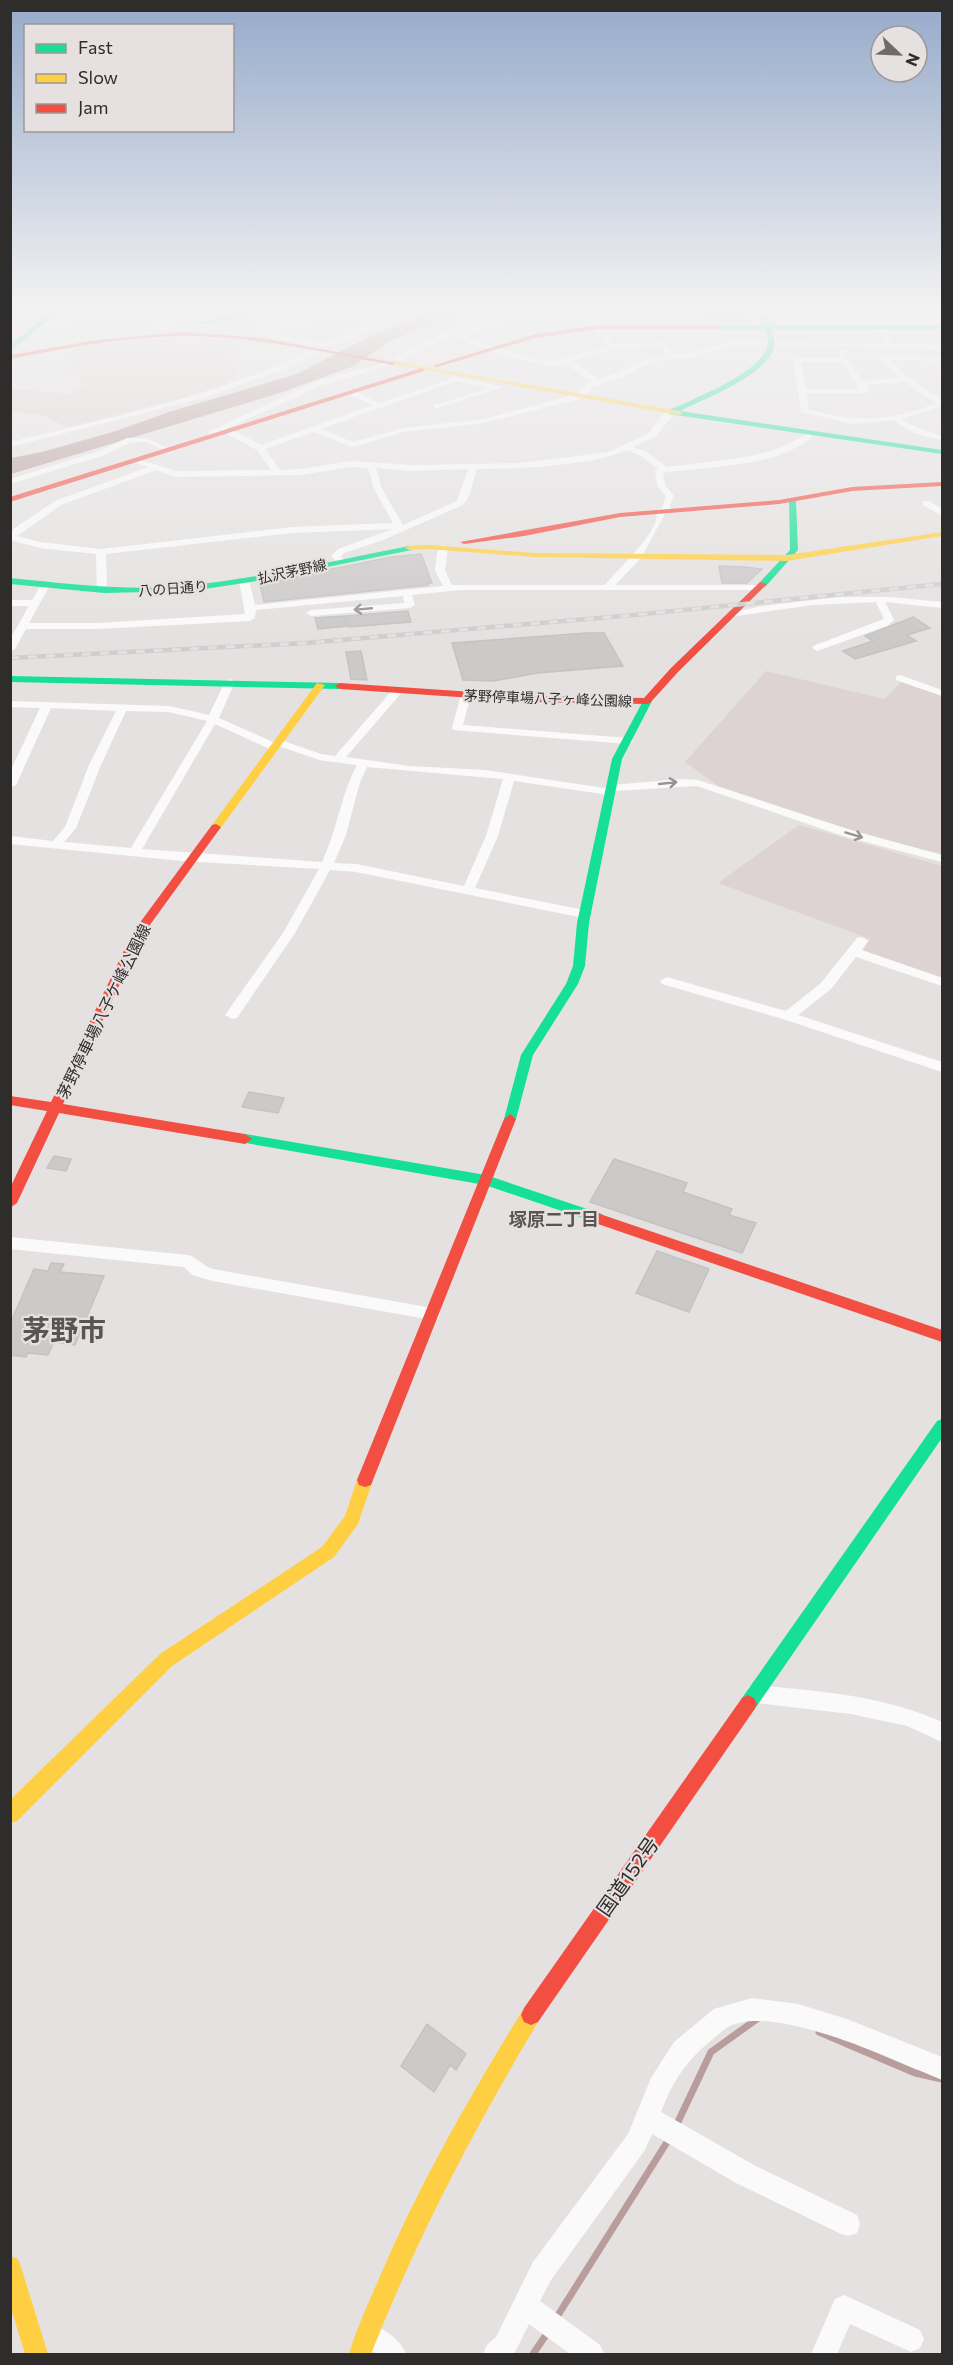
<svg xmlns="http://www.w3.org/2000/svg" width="953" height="2365" font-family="Commissioner,'Noto Sans JP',sans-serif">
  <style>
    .built { fill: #ddd3d2 }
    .water { fill: #b99c9c }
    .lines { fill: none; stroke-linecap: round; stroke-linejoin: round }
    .stream { stroke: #b99c9c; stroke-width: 7 }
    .building { fill: #ccc9c9; stroke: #c5c2c2; stroke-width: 1.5 }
    .street { fill: #fbfafa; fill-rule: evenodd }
    .fast { fill: #16e098; fill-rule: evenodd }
    .slow { fill: #ffcf43; fill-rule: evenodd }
    .jam { fill: #f24e42; fill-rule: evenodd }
    .rail-casing { stroke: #cfcece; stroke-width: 4.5 }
    .rail { stroke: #e6e0e0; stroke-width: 3; stroke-dasharray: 9; stroke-linecap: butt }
    .oneway { stroke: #959393 }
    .labels { text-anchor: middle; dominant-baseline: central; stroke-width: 4.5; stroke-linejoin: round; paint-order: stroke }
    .far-street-label { font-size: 14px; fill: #2f2c2c; stroke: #e6e0e0 }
    .street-label { font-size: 16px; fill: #2f2c2c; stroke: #e6e0e0 }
    .neighbourhood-label { font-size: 18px; font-weight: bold; fill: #5a5555; stroke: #e6e0e0 }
    .near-street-label { font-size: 20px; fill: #2f2c2c; stroke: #e6e0e0 }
    .town-label { font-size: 28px; font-weight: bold; fill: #5a5555; stroke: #e6e0e0 }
  </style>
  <rect width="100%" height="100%" fill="#e5e1e1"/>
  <!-- built -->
  <path class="built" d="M 149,338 L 245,340 L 230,357 L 234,359 L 232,364 L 236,366 L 239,371 L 222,386 L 176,400 L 68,427 L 42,415 L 11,411 L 11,389 L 69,394 L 87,385 L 76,377 L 61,375 L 75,360 L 63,357 L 81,347 Z
    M 766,671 L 885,699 L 901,682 L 942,696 L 942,854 L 866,836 L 718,786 L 685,762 Z
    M 799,825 L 942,866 L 942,977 L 863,951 L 870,939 L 718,883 Z"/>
  <!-- water -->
  <path class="water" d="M 434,310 L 467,310 L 390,341 L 354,366 L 280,393 L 11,474 L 11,458 L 42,452 L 116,431 L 169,412 L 297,374 L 364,339 Z"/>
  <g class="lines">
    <!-- stream -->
    <path class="stream" d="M 819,2032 L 915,2073 L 942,2079
      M 676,2126 L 711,2052 L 757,2019
      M 555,2320 L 669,2139
      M 533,2354 L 548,2332"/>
  </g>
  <!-- building -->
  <path class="building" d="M 730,310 L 744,311 L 747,322 L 704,322 L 701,311 Z
    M 421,554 L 432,583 L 427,583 L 428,585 L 264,602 L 260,584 L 391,557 Z
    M 719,566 L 745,567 L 762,569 L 747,583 L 722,583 Z
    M 408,611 L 411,622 L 349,627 L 347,616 Z
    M 345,616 L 347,626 L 318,629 L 315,618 Z
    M 913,617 L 930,628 L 907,635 L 916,641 L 855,659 L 843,651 L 873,641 L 865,636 Z
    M 587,633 L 604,633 L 623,666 L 537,673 L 494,681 L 463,680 L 452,643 Z
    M 361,651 L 367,680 L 351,679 L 346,652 Z
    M 249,1092 L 284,1098 L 278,1113 L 242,1107 Z
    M 54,1156 L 71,1159 L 66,1171 L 47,1168 Z
    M 614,1159 L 687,1183 L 683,1192 L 732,1209 L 729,1215 L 756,1223 L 742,1253 L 590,1202 Z
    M 657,1251 L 709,1269 L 689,1312 L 636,1293 Z
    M 51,1263 L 64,1264 L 60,1272 L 104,1276 L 75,1345 L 54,1342 L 48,1355 L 28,1353 L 26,1357 L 10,1355 L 10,1324 L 34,1269 L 48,1271 Z
    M 427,2024 L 466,2054 L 456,2070 L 450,2065 L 434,2092 L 401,2066 Z"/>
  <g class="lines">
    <!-- street -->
    <path class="street" d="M 11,310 L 21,310 L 10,315 Z
      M 90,310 L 101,310 L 36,332 L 29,330 Z
      M 111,310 L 159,310 L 156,312 L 174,327 L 167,329 L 147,312 L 115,312 Z
      M 345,310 L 358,310 L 263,333 L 323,343 L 347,334 L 400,310 L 409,310 L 353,338 L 323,347 L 254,334 L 260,327 Z
      M 416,310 L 426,310 L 400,322 L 393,320 Z
      M 520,310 L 530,310 L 464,336 L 493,347 L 551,362 L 608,346 L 581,310 L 588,310 L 614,345 L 664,342 L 674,355 L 691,353 L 733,341 L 885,344 L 869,310 L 876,310 L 892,344 L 942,345 L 942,349 L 733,345 L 692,357 L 656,361 L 642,366 L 624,377 L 593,387 L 583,398 L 484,423 L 404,432 L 352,447 L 314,432 L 265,449 L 280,470 L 300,469 L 351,461 L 412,465 L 520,463 L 609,452 L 649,433 L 663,414 L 672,410 L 676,412 L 655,437 L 633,447 L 647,452 L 667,467 C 703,462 739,460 774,450 C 785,447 805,433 812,433 L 812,437 C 773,469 711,465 663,473 L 665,485 L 674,496 L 670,505 L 671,510 L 666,512 L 641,558 L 615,585 L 757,585 L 762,588 L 760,590 L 460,590 L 412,595 L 415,605 L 410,608 L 311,616 L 306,613 L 311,610 L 404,603 L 403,596 L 256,610 L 255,618 L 250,621 L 98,629 L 26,629 L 15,649 L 10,652 L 10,639 L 29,606 L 10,606 L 10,600 L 32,600 L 42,583 L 45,582 L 50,585 L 29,623 L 98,623 L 245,614 L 239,580 L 244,577 L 249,580 L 255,605 L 443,586 L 435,570 L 438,548 L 443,545 L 448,548 L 445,570 L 452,585 L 605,585 C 618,568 660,533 657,510 L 662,508 L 666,496 L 657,486 L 655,471 L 658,469 L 641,456 L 627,450 C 591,466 517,469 477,469 L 469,496 L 463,505 L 383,540 L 344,553 L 341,556 L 344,561 L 339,564 L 331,556 L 338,549 L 393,529 L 292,533 L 106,554 L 107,591 L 102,594 L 97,591 L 96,554 L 40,548 L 14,541 L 10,543 L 12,530 L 55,501 L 148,467 L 133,462 L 133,458 L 177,471 L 271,470 L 257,450 L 225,433 L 225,430 L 211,438 L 207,436 L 209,432 L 314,382 L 384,363 L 391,365 L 320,386 L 226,429 L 231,429 L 261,445 L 373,405 L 347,394 L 347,390 L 353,390 L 380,403 L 456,377 L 503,387 L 434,409 L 434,405 L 490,388 L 456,381 L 321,429 L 353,442 L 403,428 L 484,419 L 577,394 L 587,383 L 592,382 L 564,363 L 551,366 L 487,351 L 454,336 ZM 662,346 L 666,356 C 642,358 623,372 599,379 L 571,361 L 612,349 ZM 351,467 L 368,468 L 374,489 L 393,523 L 292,527 L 101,549 L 40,542 L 17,536 L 61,505 L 156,470 L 176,477 L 300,475 ZM 376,468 L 412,471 L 468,469 L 457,501 L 403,525 L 382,489 Z
      M 464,324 L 471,326 L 400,361 L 393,359 L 411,347 Z
      M 312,350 L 319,352 L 282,370 L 207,397 L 10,447 L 10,442 C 113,417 216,396 312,350 Z
      M 839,350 L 845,350 L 848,360 L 863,381 L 900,378 L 881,360 L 881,356 L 942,357 L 942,361 L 891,360 L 909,378 L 942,400 L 942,406 L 902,419 L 920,429 L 942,436 L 942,440 L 914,433 L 893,420 L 853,424 L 801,412 L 793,360 L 797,358 L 840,358 ZM 801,362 L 842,362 L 860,389 L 806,389 ZM 905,382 L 936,403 C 894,421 852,423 808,409 L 807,393 L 866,393 L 870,391 L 866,385 Z
      M 127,438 L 146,438 L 168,448 L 164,450 L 145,442 L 131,442 L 105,455 L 10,484 L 10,479 L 99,451 Z
      M 923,501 L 929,501 L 942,509 L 942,516 L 923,505 Z
      M 839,597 L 890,597 L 942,602 L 942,608 L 885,602 L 894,620 L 887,626 L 817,651 L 812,648 L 813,646 L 884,619 L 876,602 L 813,605 L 736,616 L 731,613 L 762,606 Z
      M 900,675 L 942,690 L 942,696 L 896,680 L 896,676 Z
      M 230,679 L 235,682 L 219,718 L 273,742 L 278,739 L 321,754 L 335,756 L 395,687 L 403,687 L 403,691 L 346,757 L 409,766 L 485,770 L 604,788 L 610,785 L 683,779 L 698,780 L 851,830 L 942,855 L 942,862 L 843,836 L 697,786 L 614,791 L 613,794 L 609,795 L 514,781 L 498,836 L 475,888 L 584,910 L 590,914 L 588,917 L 584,918 L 356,872 L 330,870 L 295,933 L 237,1018 L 232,1019 L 225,1015 L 283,933 L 319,869 L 182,861 L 10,844 L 10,836 L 53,841 L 65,827 L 89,765 L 116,711 L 51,708 L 16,785 L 10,788 L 10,772 L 40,708 L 10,707 L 10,701 L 169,706 L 209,715 L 225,682 ZM 126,711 L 169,712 L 207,721 L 131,848 L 64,842 L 76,828 L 101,765 ZM 215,724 L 270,749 L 278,749 L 279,746 L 319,760 L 357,765 C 341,794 337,831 322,862 L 142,849 ZM 367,767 L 503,779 L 486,836 L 464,886 L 356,864 L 334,863 L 346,835 L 360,782 Z
      M 466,692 L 471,695 L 463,725 L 628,738 L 633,741 L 628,744 L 453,730 L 452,728 L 461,695 Z
      M 862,937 L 868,941 L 862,950 L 942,978 L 942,986 L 856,957 L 831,989 L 798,1015 L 942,1062 L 942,1072 L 783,1019 L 662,984 L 660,981 L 667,977 L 786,1011 L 821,983 L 857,938 Z
      M 10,1237 L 188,1255 C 198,1258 203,1266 213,1269 L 432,1308 L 438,1309 L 440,1314 L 438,1319 L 432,1320 L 213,1281 L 192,1275 L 184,1267 L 10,1249 Z
      M 756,1685 C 823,1692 880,1695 942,1722 L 942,1742 L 907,1726 L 851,1714 L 756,1703 L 749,1701 L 746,1694 L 749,1687 Z
      M 752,1998 L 798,2004 L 847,2019 L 942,2057 L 942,2080 C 896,2061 773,2002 728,2027 C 723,2030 718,2035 713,2039 C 687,2060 673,2080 661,2112 L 754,2165 L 857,2215 L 860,2224 L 857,2233 L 848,2236 L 839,2233 L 736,2183 L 652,2134 L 645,2150 L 551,2280 L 540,2301 L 600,2345 L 604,2354 L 570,2354 L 529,2324 L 514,2354 L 483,2354 L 487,2345 L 496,2337 L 533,2262 L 628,2134 L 651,2078 L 674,2042 L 714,2009 Z
      M 844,2295 L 920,2330 L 924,2339 L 920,2348 L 911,2352 L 850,2324 L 837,2354 L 811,2354 L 835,2299 Z
      M 372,2324 C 386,2330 401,2340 406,2354 C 385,2354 368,2358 359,2337 L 363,2328 Z"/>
    <!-- fast -->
    <path class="fast" d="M 54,310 L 61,310 L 10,351 L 10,345 Z
      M 262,310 L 275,310 L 198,325 L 195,323 Z
      M 757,310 L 763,310 L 770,325 L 942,325 L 942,329 L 771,329 C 773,335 776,341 774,348 C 766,376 704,399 680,411 L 942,450 L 942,454 L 669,414 L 669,410 C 692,400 761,372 767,347 C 769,341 767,335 765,329 L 716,329 L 713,327 L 716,325 L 763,325 Z
      M 789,499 L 796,501 L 798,550 L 766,586 L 760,586 L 760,582 L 790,550 Z
      M 409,546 L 413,548 L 412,550 L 251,582 L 191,591 L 104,593 L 10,584 L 10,578 C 71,584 132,592 193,585 C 266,577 337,560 409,546 Z
      M 10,676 L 340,683 L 345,686 L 340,689 L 10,682 Z
      M 644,699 L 652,701 L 622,759 L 589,923 L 585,966 L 578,984 L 533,1055 L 516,1119 L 510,1124 L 505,1122 L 504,1119 L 521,1055 L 566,984 L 573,966 L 577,923 L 612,759 Z
      M 245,1134 L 486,1175 L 602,1214 L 604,1218 L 602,1222 L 597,1223 L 485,1185 L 240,1142 L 238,1139 Z
      M 942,1419 L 942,1438 L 754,1710 L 748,1713 L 742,1710 L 739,1704 L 742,1698 L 937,1421 Z"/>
    <!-- slow -->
    <path class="slow" d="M 393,361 L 679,411 L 683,413 L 679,415 L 391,364 Z
      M 942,532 L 942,536 L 787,561 L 535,557 L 428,549 L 409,550 L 405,548 L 409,546 L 428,545 L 535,553 L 787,555 Z
      M 317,683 L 325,685 L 220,829 L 212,829 L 212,825 Z
      M 365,1473 L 371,1475 L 373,1480 L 358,1524 L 334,1557 L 172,1666 L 17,1821 L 10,1823 L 10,1800 L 160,1654 L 322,1547 L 345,1516 L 357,1480 L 359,1475 Z
      M 531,2005 L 538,2008 L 541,2015 L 538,2022 C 474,2129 417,2238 371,2354 L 349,2354 C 357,2327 370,2300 381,2274 C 421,2181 471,2094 524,2008 Z
      M 10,2256 L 18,2259 L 21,2267 L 48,2354 L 25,2354 L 10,2305 Z"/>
    <!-- jam -->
    <path class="jam" d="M 599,325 L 716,325 L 719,327 L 716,329 L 599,329 L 536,338 L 437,367 L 432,366 L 535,334 Z
      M 184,332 L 262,338 L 396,363 L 393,365 C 334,354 276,341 216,337 C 147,332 78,346 10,359 L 10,355 L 97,340 Z
      M 422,368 L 424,371 L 10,502 L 10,497 Z
      M 942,482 L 942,486 L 852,491 L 779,504 L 620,517 L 524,536 L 464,544 L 460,542 L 620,513 L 779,500 L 852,487 Z
      M 760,582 L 767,584 L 678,672 L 650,703 L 647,704 L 534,702 L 340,689 L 335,686 L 340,683 L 534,696 L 644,698 L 671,668 Z
      M 216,824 L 221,827 L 144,933 L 63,1104 L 245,1134 L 252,1139 L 245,1144 L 59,1113 L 17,1203 L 10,1208 L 10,1188 L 47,1111 L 10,1105 L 10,1096 L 51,1102 L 133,932 L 212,825 Z
      M 510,1114 L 516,1119 L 373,1480 L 371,1485 L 365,1487 L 359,1485 L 357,1480 L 504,1119 Z
      M 597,1213 L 942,1330 L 942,1342 L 592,1222 L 590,1218 L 592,1214 Z
      M 748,1695 L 754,1698 L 757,1704 L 754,1710 L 538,2022 L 531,2025 L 524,2022 L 521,2015 L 524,2008 L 742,1698 Z"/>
    <!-- rail casing -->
    <g class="rail-casing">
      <path id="rail" d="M 10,658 L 306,643 L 634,615 L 942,584"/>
    </g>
    <!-- rail -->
    <use href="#rail" class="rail"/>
  </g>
  <!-- one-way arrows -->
  <defs><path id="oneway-shaft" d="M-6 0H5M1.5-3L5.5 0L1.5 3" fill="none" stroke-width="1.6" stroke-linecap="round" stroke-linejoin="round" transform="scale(1.5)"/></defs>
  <g class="oneway">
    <use href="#oneway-shaft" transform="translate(363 609) rotate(175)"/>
    <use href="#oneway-shaft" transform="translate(668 783) rotate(-6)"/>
    <use href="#oneway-shaft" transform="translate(854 835) rotate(17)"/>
  </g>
  <!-- sky -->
  <linearGradient id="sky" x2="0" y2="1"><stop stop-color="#95aaca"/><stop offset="0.48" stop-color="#f3f2f2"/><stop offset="1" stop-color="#f3f2f2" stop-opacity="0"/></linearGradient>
  <rect width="953" height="641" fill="url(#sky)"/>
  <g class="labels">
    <!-- far-street labels -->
    <g class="far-street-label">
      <text transform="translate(292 571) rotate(-12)">払沢茅野線</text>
      <text transform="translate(173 588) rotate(-4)">八の日通り</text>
      <text transform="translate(548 698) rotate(2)">茅野停車場八子ヶ峰公園線</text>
    </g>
    <!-- street labels -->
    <g class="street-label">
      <text transform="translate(103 1011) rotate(-64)">茅野停車場八子ケ峰公園線</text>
    </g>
    <!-- neighbourhood labels -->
    <g class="neighbourhood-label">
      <text x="554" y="1219">塚原二丁目</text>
    </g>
    <!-- near-street labels -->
    <g class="near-street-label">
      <text transform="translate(627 1876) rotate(-55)">国道152号</text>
    </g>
    <!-- town labels -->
    <g class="town-label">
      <text x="64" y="1329">茅野市</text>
    </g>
  </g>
  <!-- border -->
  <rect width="953" height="2365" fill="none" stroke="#2f2c2c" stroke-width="24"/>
  <!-- legend -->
  <rect x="24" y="24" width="210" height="108" fill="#e6e0e0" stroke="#9d9898" stroke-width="1.5"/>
  <rect x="36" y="44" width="30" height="9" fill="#16e098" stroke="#9d9898" stroke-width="1.5"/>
  <text x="78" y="54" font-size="18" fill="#2f2c2c">Fast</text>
  <rect x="36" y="74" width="30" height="9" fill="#ffcf43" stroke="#9d9898" stroke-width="1.5"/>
  <text x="78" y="84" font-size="18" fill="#2f2c2c">Slow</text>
  <rect x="36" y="104" width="30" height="9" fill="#f24e42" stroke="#9d9898" stroke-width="1.5"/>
  <text x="78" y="114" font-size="18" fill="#2f2c2c">Jam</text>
  <!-- north arrow -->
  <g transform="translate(899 54) rotate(113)"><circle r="28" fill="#e6e0e0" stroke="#9d9898" stroke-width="1.5"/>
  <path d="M0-4.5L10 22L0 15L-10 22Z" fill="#6f6b6b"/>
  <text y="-9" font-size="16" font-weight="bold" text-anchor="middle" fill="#2f2c2c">N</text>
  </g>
</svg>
